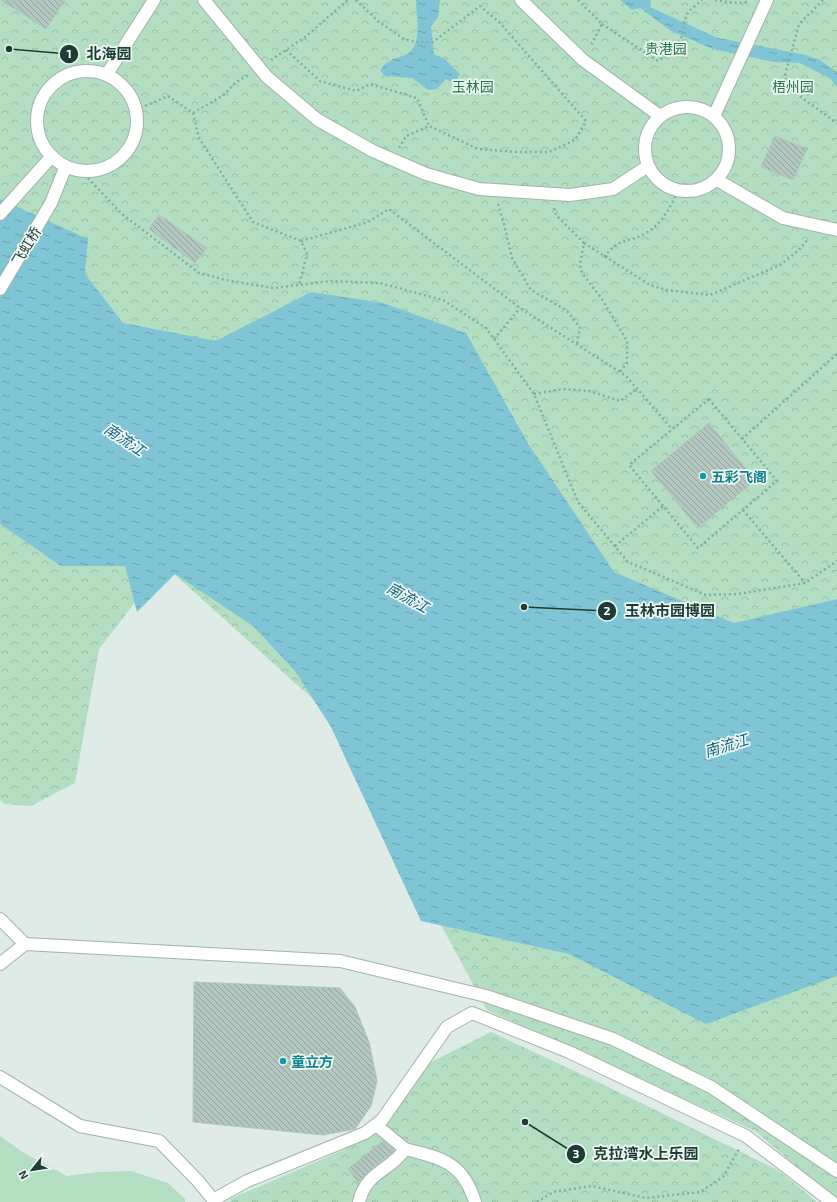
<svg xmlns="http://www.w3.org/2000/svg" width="837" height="1202" font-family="'Exo 2','Noto Sans SC',sans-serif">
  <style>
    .green { fill: #b4dec1 }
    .park { fill: url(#park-crowns) }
    .water { fill: url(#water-ripples) }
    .building { fill: url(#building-back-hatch); stroke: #b0c5bd }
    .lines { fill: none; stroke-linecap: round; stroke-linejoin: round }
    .minor-casing { stroke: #a1b3ad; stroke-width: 14 }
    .path { stroke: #7bb1a2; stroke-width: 2.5; stroke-dasharray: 2 3; stroke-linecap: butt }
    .minor { stroke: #fff; stroke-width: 12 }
    .culture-dot { fill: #0f9aa8; stroke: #eef7f3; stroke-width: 1.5 }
    .labels { text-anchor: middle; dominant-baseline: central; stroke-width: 3.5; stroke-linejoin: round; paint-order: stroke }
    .park-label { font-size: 14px; fill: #257647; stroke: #eef7f3 }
    .street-label { font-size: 14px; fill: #1e3c35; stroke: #eef7f3 }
    .culture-label { font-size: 14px; font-weight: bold; fill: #0d838f; stroke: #eef7f3; text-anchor: start }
    .water-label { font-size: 15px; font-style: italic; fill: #14677c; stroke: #eef7f3 }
    .leader { fill: none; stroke: #1e3c35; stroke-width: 1.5 }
    .callout-dot { fill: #1e3c35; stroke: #eef7f3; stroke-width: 1.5 }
    .mark-label { font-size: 12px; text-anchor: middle; font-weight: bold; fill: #fff }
    .callout-label { font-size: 15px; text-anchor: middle; font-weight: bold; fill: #1e3c35; stroke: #eef7f3; stroke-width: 3.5; stroke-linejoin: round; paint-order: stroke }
  </style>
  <defs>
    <pattern id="park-crowns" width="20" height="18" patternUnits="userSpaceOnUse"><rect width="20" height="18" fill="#b4dec1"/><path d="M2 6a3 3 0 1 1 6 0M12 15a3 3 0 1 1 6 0" fill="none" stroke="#9abfa6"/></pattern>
    <pattern id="water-ripples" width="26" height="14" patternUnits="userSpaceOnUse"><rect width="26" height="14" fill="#80c5d6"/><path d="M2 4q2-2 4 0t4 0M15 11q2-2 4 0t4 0" fill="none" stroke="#68a1ae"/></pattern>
    <pattern id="building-back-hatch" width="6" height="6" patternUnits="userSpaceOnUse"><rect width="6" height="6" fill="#b3c6bf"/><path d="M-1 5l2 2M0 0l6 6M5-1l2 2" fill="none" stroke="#91a29c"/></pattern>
  </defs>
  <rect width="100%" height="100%" fill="#deebe6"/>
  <!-- green -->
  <path class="green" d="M 0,1136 L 24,1153 L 67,1176 L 98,1172 L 131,1171 L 168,1183 L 185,1199 L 185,1202 L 0,1202 Z
    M 355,1145 L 340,1173 L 233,1202 L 230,1199 Z"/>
  <!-- park -->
  <path class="park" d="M 0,0 L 837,0 L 837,1200 L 755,1131 L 487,1010 L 423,892 L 345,728 L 164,565 L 99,649 L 75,783 L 31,806 L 4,804 L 0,800 Z
    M 491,1032 L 596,1081 L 778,1170 L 817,1202 L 227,1202 L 332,1163 L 427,1064 Z"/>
  <!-- water -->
  <path class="water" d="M 416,0 L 440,0 L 438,17 L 431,26 L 434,54 L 445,59 L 460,74 L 454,84 L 446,79 L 437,89 L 428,90 L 412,78 L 385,76 L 380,70 C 387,60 394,59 405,55 C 424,47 416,15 416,0 Z
    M 620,0 L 651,0 L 650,7 L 718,38 L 801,54 L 818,59 L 837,72 L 837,87 L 831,79 L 800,63 L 774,62 L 713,49 L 671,31 L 640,8 L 632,10 Z
    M 0,199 L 88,239 L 85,274 L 123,323 L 216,341 L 311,292 L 383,303 L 466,333 L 529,445 L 614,572 L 734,623 L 837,599 L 837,976 L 706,1024 L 569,954 L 421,921 L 331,727 L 295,671 L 253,626 L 175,574 L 137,612 L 125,566 L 61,566 L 0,524 Z"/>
  <!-- building -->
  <path class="building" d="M 1,0 L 65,0 L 46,29 Z
    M 775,136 L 807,149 L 793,180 L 761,167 Z
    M 159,215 L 207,248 L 195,263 L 149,229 Z
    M 709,423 L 755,480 L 698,528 L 651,471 Z
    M 194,982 L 340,988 L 355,1007 L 369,1042 L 377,1081 L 371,1106 L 355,1129 L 323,1135 L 193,1122 Z
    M 383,1141 L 394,1151 L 368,1172 L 358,1182 L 348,1169 Z"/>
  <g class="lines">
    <!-- minor casing -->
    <g class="minor-casing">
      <path id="minor" d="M 204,0 L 267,77 L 318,120 L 373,151 L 426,174 L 479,189 L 570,195 L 613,189 L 648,166
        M 521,0 L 583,60 L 660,116
        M37 121a50 50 0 1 1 100 0a50 50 0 1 1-100 0Z
        M 107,74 L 154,0
        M645 149a42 42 0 1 1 84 0a42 42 0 1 1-84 0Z
        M 714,116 L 767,0
        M 717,180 L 783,218 L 837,230
        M 0,214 L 52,156
        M 0,289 L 51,203 L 66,166
        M 0,919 L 25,944 L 340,961 L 486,996 L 613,1039 L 711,1087 L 837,1171
        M 0,964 L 25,944
        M 0,1077 L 80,1126 L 159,1141 L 198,1181 L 215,1202
        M 405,1149 C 441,1158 463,1162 475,1202
        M 213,1200 L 247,1181 L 365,1133 L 382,1120 L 447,1027 L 472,1013 L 569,1052 L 746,1136 L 832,1202
        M 359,1202 C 366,1171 391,1171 405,1149 L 376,1125"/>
    </g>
    <!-- path -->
    <path class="path" d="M 356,0 L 379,22 L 404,39 L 416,42 L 433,42 L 480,6 L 500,23 L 586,121 L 575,140 L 549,152 L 516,152 L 478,149 L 429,126 L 406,136 L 399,148
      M 578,0 L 602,24 L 590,47
      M 715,0 L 734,3 L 747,2 L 747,0
      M 823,0 L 799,24 L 785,75 L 787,87 L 837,123
      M 602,24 L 658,61 L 674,49 L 683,35 L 684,23 L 688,12 L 702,0
      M 286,50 L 320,81 L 356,91 L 370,84 L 417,98 L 429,126
      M 271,60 L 305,37 L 348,0
      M 136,110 L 168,96 L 193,113 L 199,138 L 253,222 L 301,241 L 307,254 L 299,285
      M 193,113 L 224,95 L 235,83 L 248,75
      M 81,171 L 122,214 L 199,273 L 226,280 L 273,288 L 331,281 L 380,283 L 443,300 L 486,328 L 534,394 L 578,502 L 628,562 L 706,595 L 738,594 L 805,583 L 837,561
      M 498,204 L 504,224 L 512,258 L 531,290 L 566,310 L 580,327 L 577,345
      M 554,208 L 556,215 L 584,243 L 580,264 L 582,273 L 602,299 L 627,341 L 627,363 L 620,372
      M 301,241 L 368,222 L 389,209 L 520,308 L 626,376 L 672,429
      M 584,243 L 650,285 L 666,290 L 710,295 L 780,265 L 799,250 L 808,239
      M 604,257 C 621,236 627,244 646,233 C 663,223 670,207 678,191
      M 494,339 L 520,308
      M 534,394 L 563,389 L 589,391 L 620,401 L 637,389
      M 709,399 L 777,481 L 698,548 L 629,465 Z
      M 742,439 L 837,354
      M 743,510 L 805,583
      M 615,546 L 663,506
      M 537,1202 L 553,1192 L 592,1186 L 646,1198 L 700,1192 L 723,1177 L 739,1149"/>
    <!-- minor -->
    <use href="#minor" class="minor"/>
  </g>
  <!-- markers -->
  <g class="culture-dot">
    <circle cx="703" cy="476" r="4"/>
    <circle cx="283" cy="1061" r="4"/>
  </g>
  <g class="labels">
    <!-- park labels -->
    <g class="park-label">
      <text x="666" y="48">贵港园</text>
      <text x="473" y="86">玉林园</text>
      <text x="793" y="86">梧州园</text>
    </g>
    <!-- street labels -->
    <g class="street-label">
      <text transform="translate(26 246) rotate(-59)">飞虹桥</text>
    </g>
    <!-- culture labels -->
    <g class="culture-label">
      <text x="711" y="476">五彩飞阁</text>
      <text x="291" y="1061">童立方</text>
    </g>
    <!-- water labels -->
    <g class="water-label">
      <text transform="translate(125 439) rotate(34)">南流江</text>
      <text transform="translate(408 597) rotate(29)">南流江</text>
      <text transform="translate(726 745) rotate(-17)">南流江</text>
    </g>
  </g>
  <!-- callouts -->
  <path class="leader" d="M9 49L69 54M524 607L607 611M525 1122L576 1154"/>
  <g class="callout-dot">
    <circle cx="9" cy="49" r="4"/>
    <circle cx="524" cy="607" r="4"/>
    <circle cx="525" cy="1122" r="4"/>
    <circle cx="69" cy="54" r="10"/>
    <circle cx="607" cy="611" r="10"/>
    <circle cx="576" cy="1154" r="10"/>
  </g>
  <g class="mark-label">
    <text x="69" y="58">1</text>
    <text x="607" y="615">2</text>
    <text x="576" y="1158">3</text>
  </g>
  <g class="callout-label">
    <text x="109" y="59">北海园</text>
    <text x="670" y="616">玉林市园博园</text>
    <text x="646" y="1159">克拉湾水上乐园</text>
  </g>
  <!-- north arrow -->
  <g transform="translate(32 1170) rotate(240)" stroke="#eef7f3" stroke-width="3" paint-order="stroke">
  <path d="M0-3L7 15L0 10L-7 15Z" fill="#1e3c35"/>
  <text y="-6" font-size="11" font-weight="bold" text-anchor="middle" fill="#1e3c35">N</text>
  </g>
</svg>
